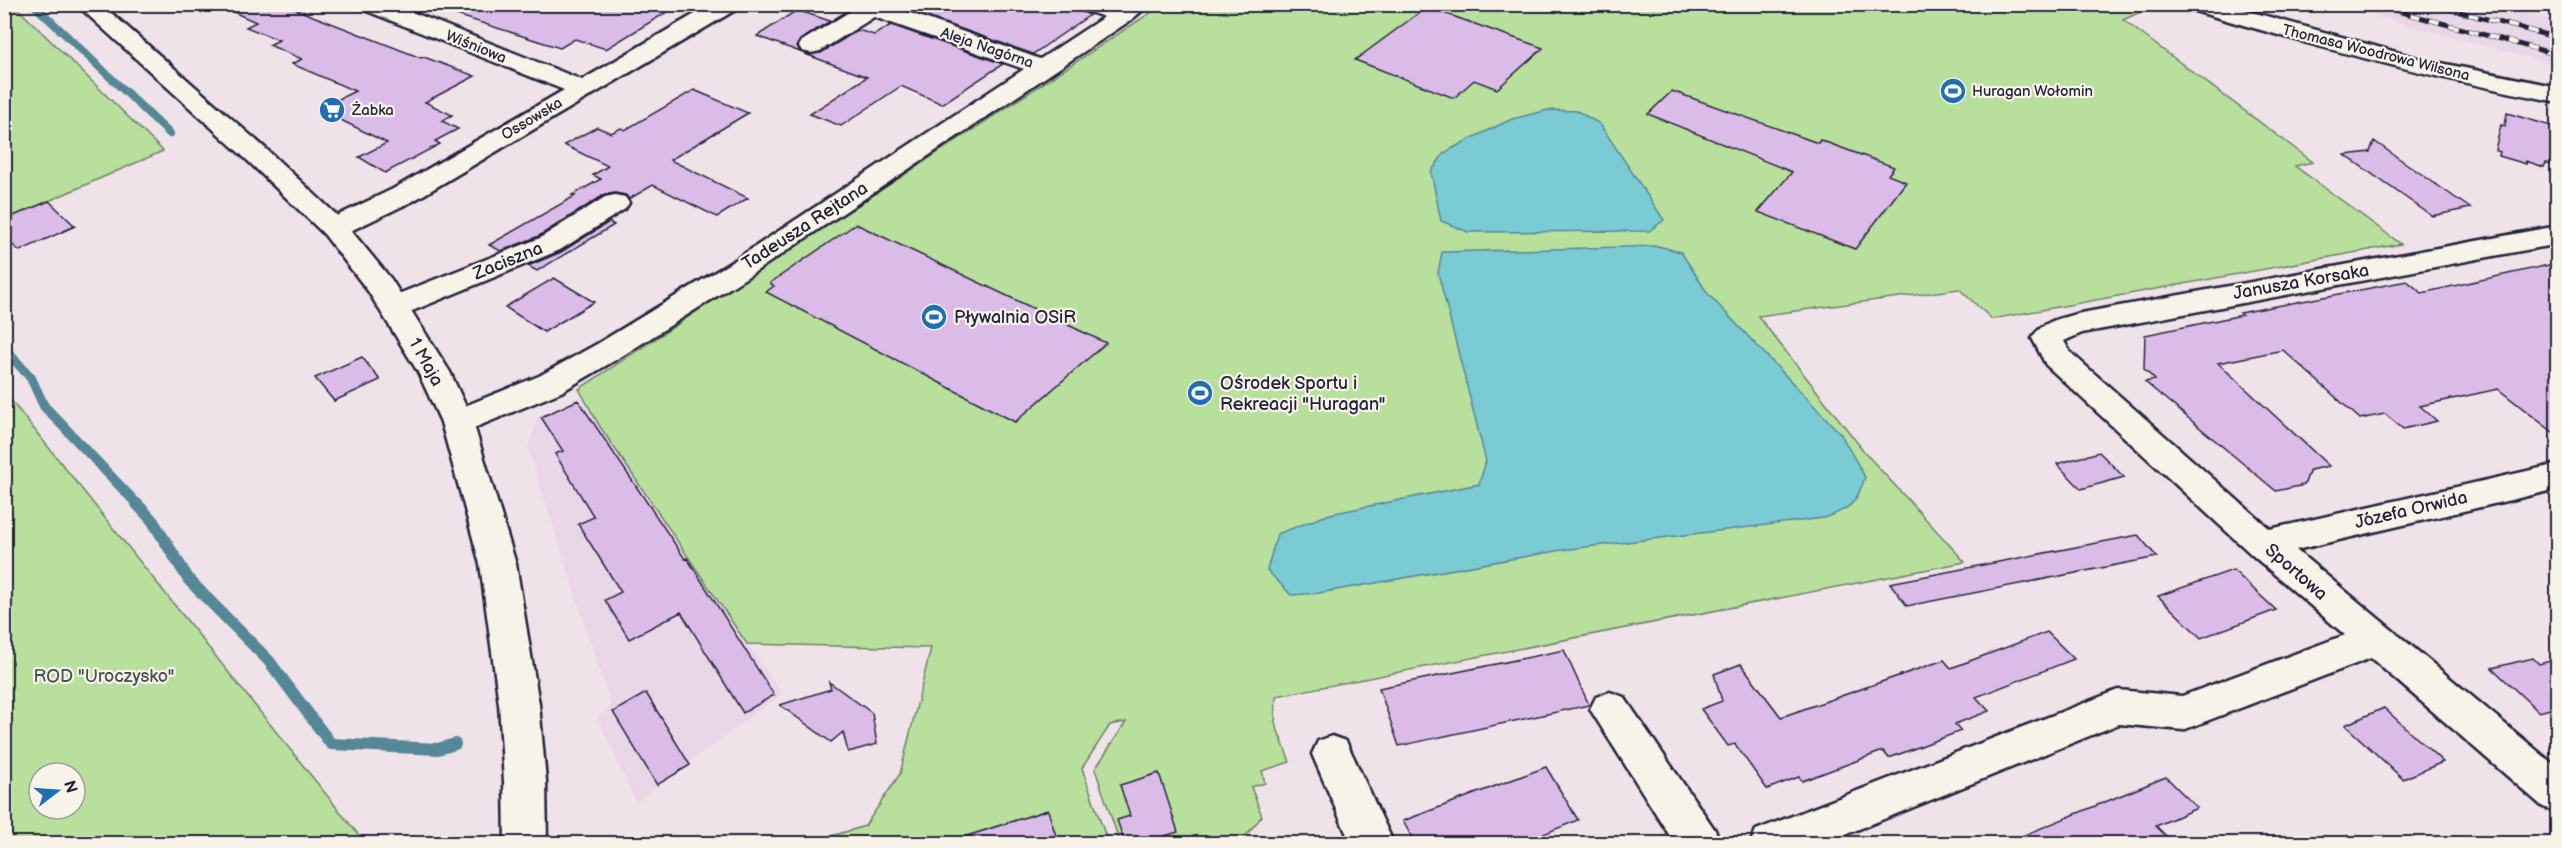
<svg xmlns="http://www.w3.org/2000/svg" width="2562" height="848" font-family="'Balsamiq Sans',sans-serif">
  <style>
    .built { fill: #e9d7e8 }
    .green { fill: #b8e09c; stroke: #6d816c; stroke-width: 1.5; fill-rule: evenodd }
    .water { fill: #7acbd4; stroke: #578797; stroke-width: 1.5 }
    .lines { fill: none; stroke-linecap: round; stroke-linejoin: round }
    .stream-far2 { stroke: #578797; stroke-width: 8 }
    .stream-far1 { stroke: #578797; stroke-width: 10 }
    .stream { stroke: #578797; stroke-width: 12 }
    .building { fill: #dbbce9; stroke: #22223b; stroke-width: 1.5 }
    .minor-casing { stroke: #22223b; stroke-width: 5 }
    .secondary-casing { stroke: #22223b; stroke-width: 5 }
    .minor { fill: #f7f3e8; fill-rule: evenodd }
    .secondary { fill: #f7f3e8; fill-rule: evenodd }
    .rail-casing { stroke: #22223b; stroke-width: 5 }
    .rail { stroke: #f7f3e8; stroke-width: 4; stroke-dasharray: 10; stroke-linecap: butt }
    .labels { text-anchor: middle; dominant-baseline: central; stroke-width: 4.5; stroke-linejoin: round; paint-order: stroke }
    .far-street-label { font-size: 15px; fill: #22223b; stroke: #f7f3e8 }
    .far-poi-label { font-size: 15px; fill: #22223b; stroke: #f7f3e8; text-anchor: start }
    .street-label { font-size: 18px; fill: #22223b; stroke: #f7f3e8 }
    .poi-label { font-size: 18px; fill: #22223b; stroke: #f7f3e8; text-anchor: start }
    .park-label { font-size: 18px; fill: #485253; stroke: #f7f3e8 }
  </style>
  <rect width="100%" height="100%" fill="#efe2e8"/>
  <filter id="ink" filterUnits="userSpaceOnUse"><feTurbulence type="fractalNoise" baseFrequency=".0167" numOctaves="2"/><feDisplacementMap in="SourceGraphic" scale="12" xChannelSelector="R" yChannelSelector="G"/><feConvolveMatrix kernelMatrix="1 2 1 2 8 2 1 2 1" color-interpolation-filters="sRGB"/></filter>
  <g filter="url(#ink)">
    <!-- built -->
    <path class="built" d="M 2336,5 L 2498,5 L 2557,22 L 2557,66 Z
      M 584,397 L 599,425 L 782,694 L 636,802 L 597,717 L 611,706 L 528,448 L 538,417 Z"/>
    <!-- green -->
    <path class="green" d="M 13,4 L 163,151 L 5,220 L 4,5 Z
      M 1162,5 L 2133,5 L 2147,9 L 2123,20 L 2313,162 L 2295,166 L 2401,244 L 1992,319 L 1959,289 L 1758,316 L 1867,455 L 1965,562 L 1276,696 L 1275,723 L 1290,762 L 1262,771 L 1265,783 L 1251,787 L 1262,816 L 1240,843 L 1120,843 L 1095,769 L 1126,722 L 1110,725 L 1082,768 L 1108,843 L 1058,843 L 1047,810 L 945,843 L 808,843 L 865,826 L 900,774 L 931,648 L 747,644 L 599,425 L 579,389 Z
      M 5,393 L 361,838 L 361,843 L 5,843 ZM 39,773 L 75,773 L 75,809 L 39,809 Z"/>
    <!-- water -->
    <path class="water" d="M 1548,110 L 1577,111 L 1600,124 L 1664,220 L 1649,231 L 1468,232 L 1441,221 L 1431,172 L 1444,153 L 1468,140 L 1512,119 Z
      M 1658,246 L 1681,252 L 1708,294 L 1840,433 L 1865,477 C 1856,504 1851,509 1824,518 L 1562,550 L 1319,593 L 1291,595 L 1267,570 L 1277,534 L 1330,514 L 1479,484 L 1486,461 L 1438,273 L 1442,252 Z"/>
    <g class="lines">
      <!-- stream-far2 -->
      <path class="stream-far2" d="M 33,4 L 170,134"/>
      <!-- stream-far1 -->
      <path class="stream-far1" d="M 4,348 L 31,378 L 44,406 L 139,506"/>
      <!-- stream -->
      <path class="stream" d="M 137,504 L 152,520 L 189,580 L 269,661 L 331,744 L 438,749 L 455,744"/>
    </g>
    <!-- building -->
    <path class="building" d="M 215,4 L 282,4 L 421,58 L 424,57 L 475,76 L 425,102 L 452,115 L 442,121 L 458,129 L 435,141 L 440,144 L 385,173 L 359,157 L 387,143 L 319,109 L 355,91 L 292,64 L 302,59 L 269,45 L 279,40 L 246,27 L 256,22 Z
      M 442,4 L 680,4 L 606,49 L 575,39 L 560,48 L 441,10 Z
      M 925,4 L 1062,4 L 1090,15 L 1033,54 L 913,12 Z
      M 1427,7 L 1523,41 L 1543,48 L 1497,89 L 1474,80 L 1454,98 L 1355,60 Z
      M 797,10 L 830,21 L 800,40 L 797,45 L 800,52 L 757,36 Z
      M 891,25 L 1003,64 L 942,104 L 901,86 L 841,126 L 810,114 L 867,77 L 805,54 L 821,53 L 858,30 L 874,35 Z
      M 694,90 L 748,113 L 670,160 L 748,198 L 717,217 L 653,185 L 629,199 L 625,195 L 615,193 L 604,195 L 539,236 L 501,251 L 489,245 L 575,196 L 572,195 L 601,179 L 593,175 L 608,166 L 564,145 L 597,127 L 611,133 L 621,128 L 625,130 Z
      M 1672,91 L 1818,143 L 1820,140 L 1894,167 L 1888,175 L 1906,182 L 1855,249 L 1758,212 L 1792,172 L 1648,114 Z
      M 2507,113 L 2558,128 L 2558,167 L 2546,163 L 2544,167 L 2526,161 L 2526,164 L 2499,156 L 2500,152 L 2495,150 L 2501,125 L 2505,126 Z
      M 2374,141 L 2470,208 L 2432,216 L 2345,155 L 2370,152 Z
      M 49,201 L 75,226 L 20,251 L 4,238 L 4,220 Z
      M 609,222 L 614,225 L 537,271 L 528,266 L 561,252 Z
      M 856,224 L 1106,343 L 1015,422 L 766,292 L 774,286 L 770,283 Z
      M 2558,263 L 2558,436 L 2498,389 L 2420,406 L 2437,421 L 2403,429 L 2385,414 L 2360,419 L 2283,350 L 2218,363 L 2329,466 L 2310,470 L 2304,485 L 2276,491 L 2145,382 L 2155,380 L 2144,369 L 2145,335 L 2242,315 L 2240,313 L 2407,281 L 2422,293 Z
      M 554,278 L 594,302 L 544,332 L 505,307 Z
      M 362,357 L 380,380 L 334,401 L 315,378 Z
      M 578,400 L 685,559 L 687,558 L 774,695 L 743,713 L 681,612 L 629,639 L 605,600 L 621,592 L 578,524 L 594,517 L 555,454 L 563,451 L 541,417 Z
      M 2099,452 L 2124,477 L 2081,489 L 2057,464 Z
      M 2138,535 L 2157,557 L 1907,606 L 1890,583 Z
      M 2233,570 L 2276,610 L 2201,638 L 2158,596 Z
      M 2047,632 L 2074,659 L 1976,697 L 1989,711 L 1955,724 L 1961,731 L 1889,758 L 1883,751 L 1802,781 L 1799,777 L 1767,789 L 1735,744 L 1728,746 L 1701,709 L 1722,701 L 1714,674 L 1741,664 L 1781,717 L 1944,660 L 1951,668 Z
      M 1564,650 L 1589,705 L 1399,746 L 1379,688 Z
      M 2533,658 L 2539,664 L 2558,659 L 2558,707 L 2539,712 L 2492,668 Z
      M 829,682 L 872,713 L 877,744 L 848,752 L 843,732 L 831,742 L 780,705 L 831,689 Z
      M 646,693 L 690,765 L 657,785 L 613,712 Z
      M 2384,708 L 2443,762 L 2403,779 L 2345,725 Z
      M 1546,767 L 1578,820 L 1522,843 L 1415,843 L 1403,821 Z
      M 1159,773 L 1178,832 L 1141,843 L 1125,843 L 1117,820 L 1130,816 L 1120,785 Z
      M 2166,777 L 2197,808 L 2156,826 L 2173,843 L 2005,843 Z
      M 1048,810 L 1058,843 L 961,843 L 961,838 Z"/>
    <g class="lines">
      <!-- minor casing -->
      <g class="minor-casing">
        <path id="minor" d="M 359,4 L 392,4 L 582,80 L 712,4 L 740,4 L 737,9 L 413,201 L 344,234 L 334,237 L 324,234 L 320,228 L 324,222 L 393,189 L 564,90 L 362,9 Z
          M 850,4 L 885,4 L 1040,59 L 1104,17 L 1081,9 L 1078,4 L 1120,6 L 1150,4 L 1131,20 L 755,272 L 619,358 L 561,392 L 469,430 L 457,434 L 445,430 L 441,422 L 445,414 L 539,376 L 597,344 L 735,260 L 1024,69 L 874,17 L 820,51 L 811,53 L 802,51 L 799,46 L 802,41 L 854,9 Z
          M 2185,4 L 2223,4 L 2421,59 L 2558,87 L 2558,102 C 2432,78 2310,45 2188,9 Z
          M 615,195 L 625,197 L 629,203 L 625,209 L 560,250 L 405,314 L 394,317 L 383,314 L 379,307 L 383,300 L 540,238 L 605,197 Z
          M 2558,226 L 2558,244 L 2082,333 L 2064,341 L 2070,352 L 2270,529 L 2558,464 L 2558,489 L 2296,550 L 2558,768 L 2558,812 L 2543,807 L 2371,658 L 2183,730 L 2119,724 L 1822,844 L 1750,844 L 1756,830 L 2118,690 L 2182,696 L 2345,635 L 2251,554 L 2046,365 L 2032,338 C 2043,320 2062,318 2081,313 Z
          M 1610,692 L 1624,697 L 1715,830 L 1721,844 L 1675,844 L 1590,709 L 1596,697 Z
          M 1332,736 L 1346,741 L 1394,844 L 1351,844 L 1312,754 L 1318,741 Z"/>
      </g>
      <!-- secondary casing -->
      <g class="secondary-casing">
        <path id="secondary" d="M 76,4 L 101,4 L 265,148 L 344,222 L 391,279 L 450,372 L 473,422 L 516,564 L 539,704 L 546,781 L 547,844 L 505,844 L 504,781 L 499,704 L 480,564 L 441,422 L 418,372 L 368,291 L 324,234 L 247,160 Z"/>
      </g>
      <!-- minor -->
      <use href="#minor" class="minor"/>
      <!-- secondary -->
      <use href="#secondary" class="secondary"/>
      <!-- rail casing -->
      <g class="rail-casing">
        <path id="rail" d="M 2372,4 L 2558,55
          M 2430,4 L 2558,38"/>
      </g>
      <!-- rail -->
      <use href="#rail" class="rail"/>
    </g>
  </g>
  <!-- icons -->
  <defs>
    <g id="stadium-disc" transform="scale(1.35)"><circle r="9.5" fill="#1f6fb2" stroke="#f7f3e8"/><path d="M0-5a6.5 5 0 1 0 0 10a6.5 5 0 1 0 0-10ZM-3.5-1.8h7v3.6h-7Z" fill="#fff"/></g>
    <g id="supermarket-disc" transform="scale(1.35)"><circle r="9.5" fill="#1f6fb2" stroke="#f7f3e8"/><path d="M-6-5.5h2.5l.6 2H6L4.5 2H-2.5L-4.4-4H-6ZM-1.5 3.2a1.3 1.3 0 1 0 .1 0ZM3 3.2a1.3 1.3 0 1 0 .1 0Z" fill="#fff"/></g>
  </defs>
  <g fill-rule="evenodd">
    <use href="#stadium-disc" x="1953" y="91"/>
    <use href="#supermarket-disc" x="332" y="110"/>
    <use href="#stadium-disc" x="934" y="317"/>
    <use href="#stadium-disc" x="1200" y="393"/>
  </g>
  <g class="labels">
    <!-- far-street labels -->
    <g class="far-street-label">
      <text transform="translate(476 47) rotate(22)">Wiśniowa</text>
      <text transform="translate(987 48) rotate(19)">Aleja Nagórna</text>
      <text transform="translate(2376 53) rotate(14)">Thomasa Woodrowa Wilsona</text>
      <text transform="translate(532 119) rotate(-31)">Ossowska</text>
    </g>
    <!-- far-poi labels -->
    <g class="far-poi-label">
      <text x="1972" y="91">Huragan Wołomin</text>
      <text x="352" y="110">Żabka</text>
    </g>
    <!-- street labels -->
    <g class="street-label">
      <text transform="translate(805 226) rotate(-33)">Tadeusza Rejtana</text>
      <text transform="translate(508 261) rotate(-22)">Zaciszna</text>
      <text transform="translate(2301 282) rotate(-10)">Janusza Korsaka</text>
      <text transform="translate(426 362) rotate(61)">1 Maja</text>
      <text transform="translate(2411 510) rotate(-13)">Józefa Orwida</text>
      <text transform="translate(2296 572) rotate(41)">Sportowa</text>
    </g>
    <!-- poi labels -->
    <g class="poi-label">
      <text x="954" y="317">Pływalnia OSiR</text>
      <text x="1220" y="383">Ośrodek Sportu i<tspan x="1220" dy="21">Rekreacji "Huragan"</tspan></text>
    </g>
    <!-- park labels -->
    <g class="park-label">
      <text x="104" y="676">ROD "Uroczysko"</text>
    </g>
  </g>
  <!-- margin -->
  <rect width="2562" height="848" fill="none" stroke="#f7f3e8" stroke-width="24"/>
  <rect x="12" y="12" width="2538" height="824" fill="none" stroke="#22223b" stroke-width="2" filter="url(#ink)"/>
  <!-- north arrow -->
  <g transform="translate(57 791) rotate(73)"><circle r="28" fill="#f7f3e8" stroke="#a29fa3" stroke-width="1.5"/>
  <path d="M0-4.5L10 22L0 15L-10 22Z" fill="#1f6fb2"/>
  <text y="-9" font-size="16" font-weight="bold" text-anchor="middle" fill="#22223b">N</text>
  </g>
</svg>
